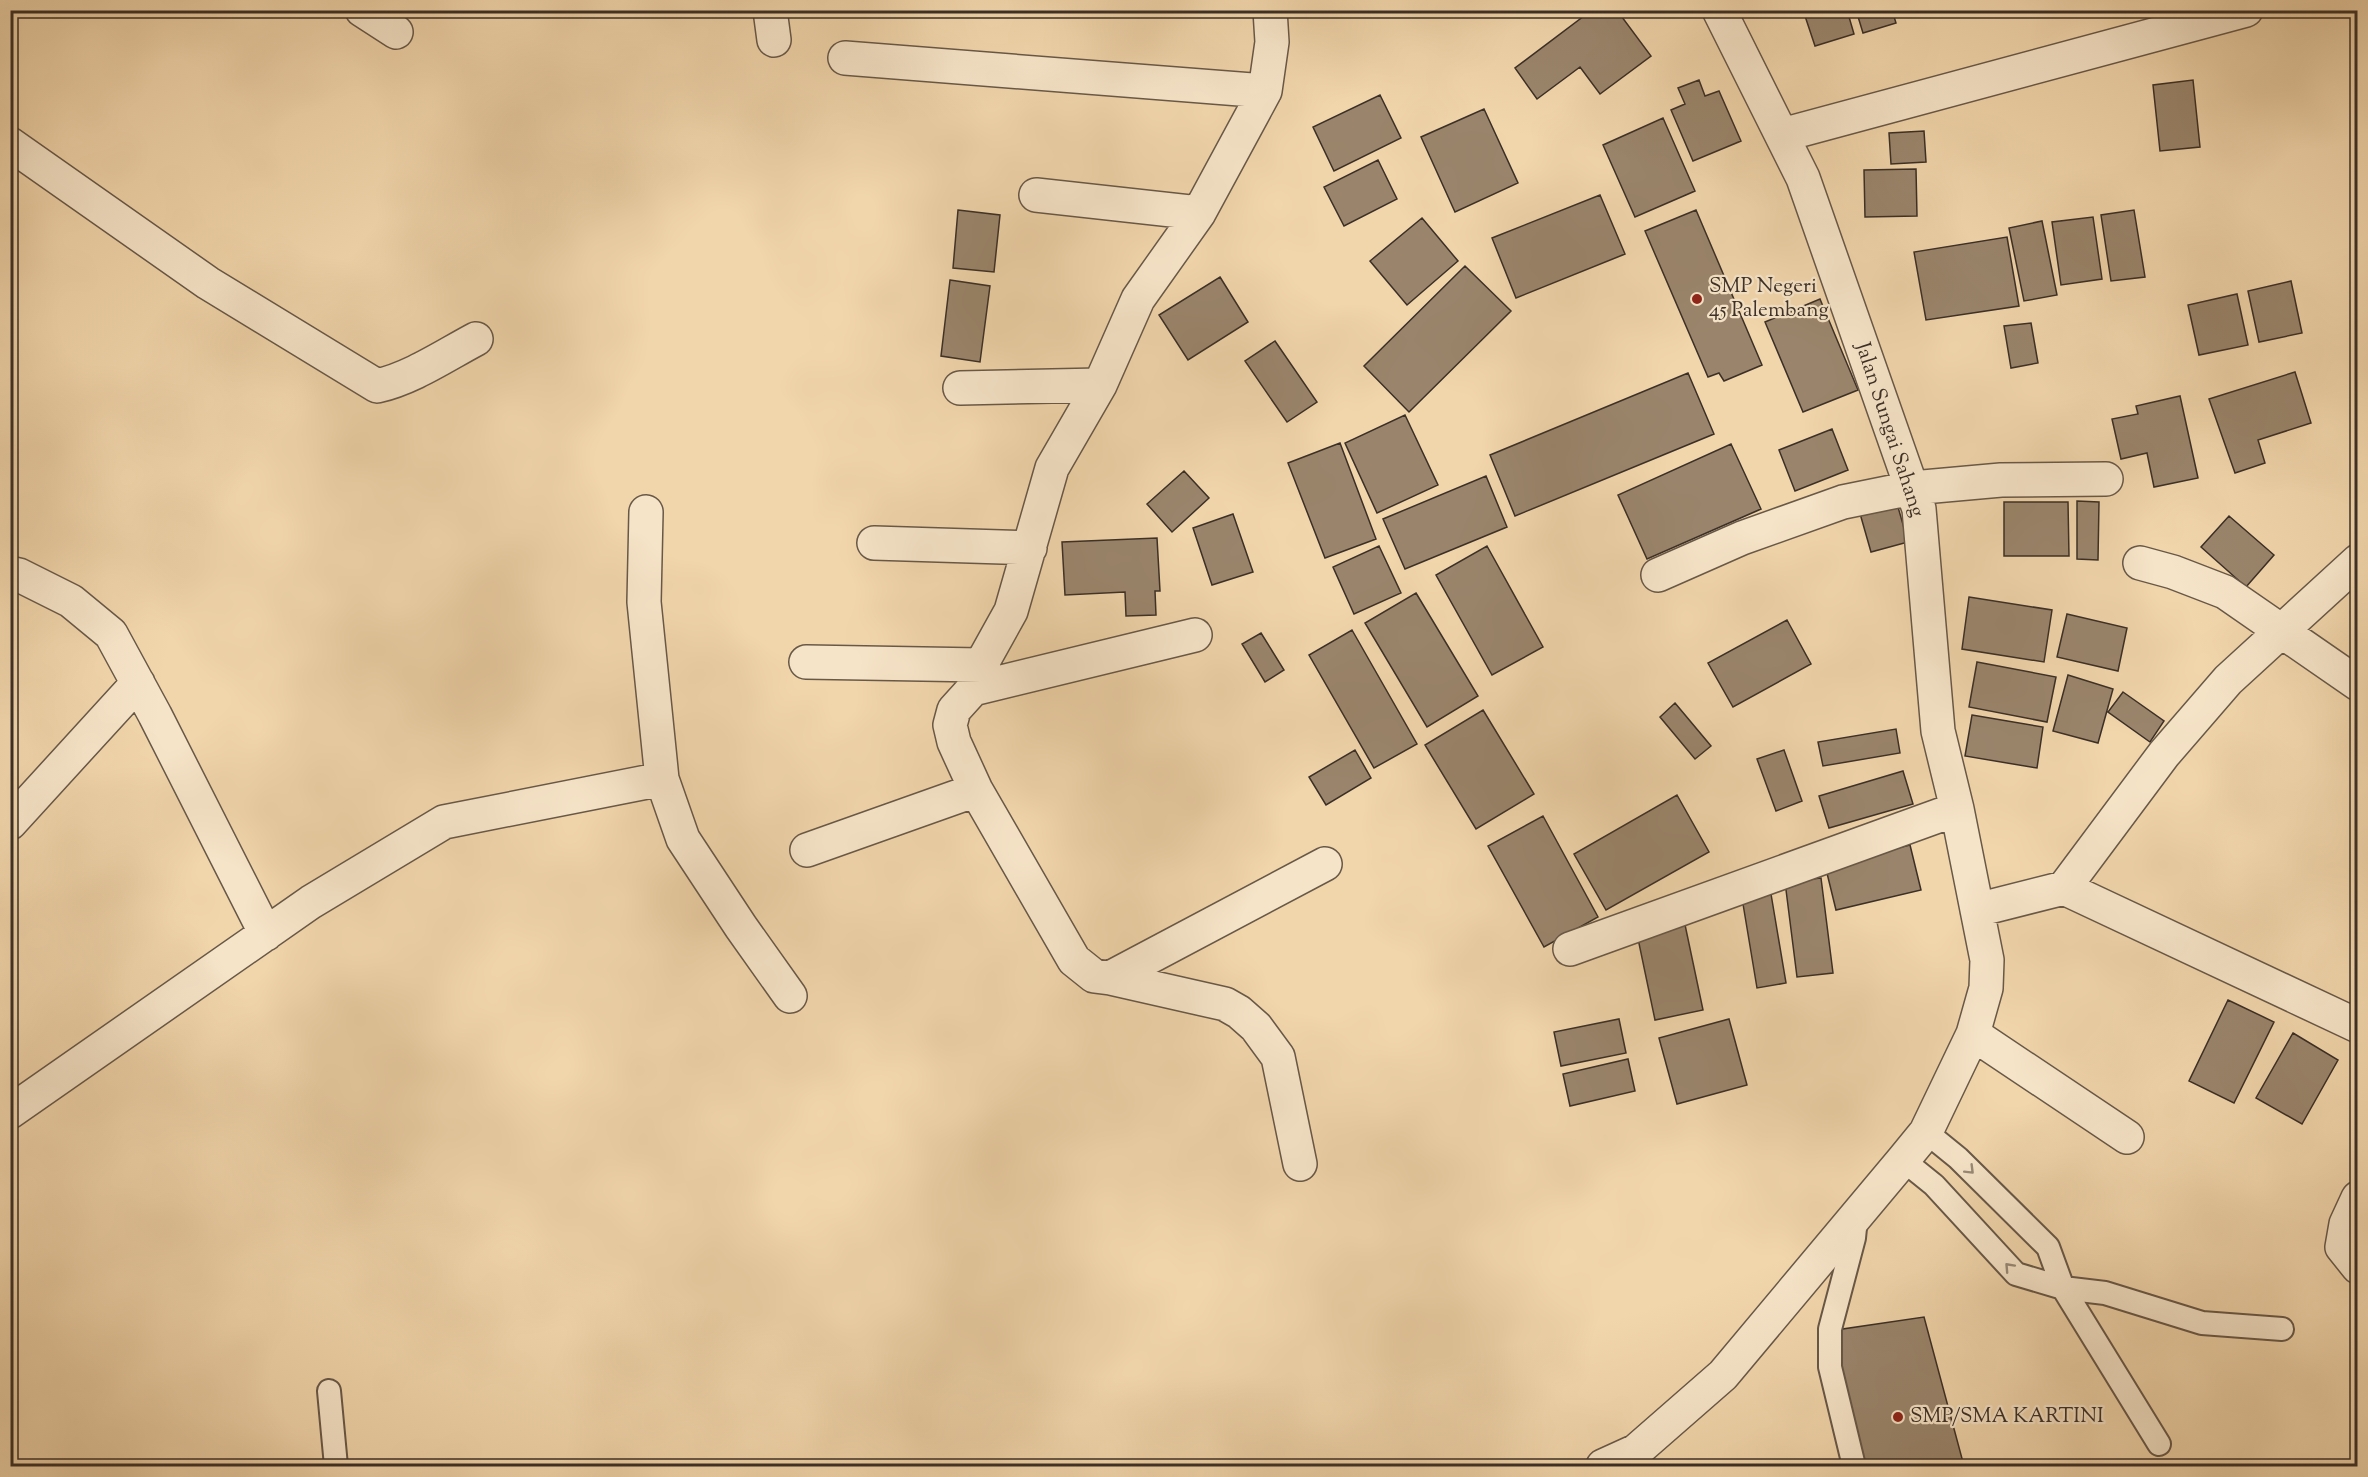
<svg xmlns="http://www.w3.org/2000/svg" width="2368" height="1477" font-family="'Sorts Mill Goudy',serif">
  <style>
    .building { fill: #9a856c; stroke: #3b2f27; stroke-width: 1.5 }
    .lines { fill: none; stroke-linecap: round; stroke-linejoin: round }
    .lane-casing { stroke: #685848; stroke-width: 26 }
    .street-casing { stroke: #685848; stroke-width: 36 }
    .lane { stroke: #f6e4c8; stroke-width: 22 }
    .street { stroke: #f6e4c8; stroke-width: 33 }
    .oneway { stroke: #988a78 }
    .poi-dot { fill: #8f2418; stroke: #f6e4c8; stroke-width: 2 }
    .labels { text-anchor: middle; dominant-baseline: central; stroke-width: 4.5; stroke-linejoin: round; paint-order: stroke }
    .poi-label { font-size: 21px; fill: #3b2f27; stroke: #f6e4c8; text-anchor: start }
    .street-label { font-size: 21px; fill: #3b2f27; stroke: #f6e4c8 }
  </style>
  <rect width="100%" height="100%" fill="#f1d5ab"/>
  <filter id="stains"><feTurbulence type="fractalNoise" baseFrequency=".00333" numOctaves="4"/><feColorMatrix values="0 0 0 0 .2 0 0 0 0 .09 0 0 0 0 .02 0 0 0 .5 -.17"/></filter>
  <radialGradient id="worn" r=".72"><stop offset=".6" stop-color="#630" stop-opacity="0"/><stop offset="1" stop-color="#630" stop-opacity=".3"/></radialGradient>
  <!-- building -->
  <path class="building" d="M 1592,10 L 1616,10 L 1619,13 L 1651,56 L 1600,94 L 1580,67 L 1537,99 L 1515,68 Z
    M 1803,10 L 1847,10 L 1854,34 L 1815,46 Z
    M 1856,10 L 1892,10 L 1896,23 L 1863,33 Z
    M 1699,80 L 1705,96 L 1719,91 L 1741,141 L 1693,161 L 1671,110 L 1685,104 L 1678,88 Z
    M 2193,80 L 2200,147 L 2160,151 L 2153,85 Z
    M 1380,95 L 1401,138 L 1334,171 L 1313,127 Z
    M 1484,109 L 1518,183 L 1455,212 L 1421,137 Z
    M 1663,118 L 1695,191 L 1635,217 L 1603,145 Z
    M 1924,131 L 1926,162 L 1891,164 L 1889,133 Z
    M 1378,160 L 1397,199 L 1344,226 L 1324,187 Z
    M 1916,169 L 1917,216 L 1865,217 L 1864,170 Z
    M 1600,195 L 1625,254 L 1516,298 L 1492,238 Z
    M 958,210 L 1000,215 L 994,272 L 953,268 Z
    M 1696,210 L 1762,365 L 1724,381 L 1719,373 L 1708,377 L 1645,231 Z
    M 2134,210 L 2145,277 L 2111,281 L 2101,215 Z
    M 2093,217 L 2102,279 L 2061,285 L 2052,222 Z
    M 1422,218 L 1458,261 L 1407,305 L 1370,261 Z
    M 2042,221 L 2057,295 L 2024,301 L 2009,228 Z
    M 2007,237 L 2019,306 L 1926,320 L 1914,252 Z
    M 1465,266 L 1511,311 L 1409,412 L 1364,366 Z
    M 1220,277 L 1248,322 L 1188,360 L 1159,315 Z
    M 950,280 L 990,286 L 980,362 L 941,356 Z
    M 2291,281 L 2302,333 L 2259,342 L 2248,291 Z
    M 2237,294 L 2248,345 L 2199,355 L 2188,305 Z
    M 1820,299 L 1858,390 L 1803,412 L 1765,322 Z
    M 2031,323 L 2038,363 L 2011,368 L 2004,326 Z
    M 1275,341 L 1317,402 L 1287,422 L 1245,361 Z
    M 2295,372 L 2311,423 L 2258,440 L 2265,463 L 2235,473 L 2209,399 Z
    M 1688,373 L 1714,434 L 1515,516 L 1490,455 Z
    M 2180,396 L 2198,478 L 2154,487 L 2147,453 L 2121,459 L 2112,419 L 2138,414 L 2136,406 Z
    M 1405,415 L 1438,485 L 1377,513 L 1345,443 Z
    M 1832,429 L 1848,470 L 1795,491 L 1779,450 Z
    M 1340,443 L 1376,539 L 1325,558 L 1288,463 Z
    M 1731,444 L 1761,509 L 1647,559 L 1618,495 Z
    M 1184,471 L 1209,498 L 1172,532 L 1147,504 Z
    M 1486,476 L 1507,527 L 1405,569 L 1383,519 Z
    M 1896,500 L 1908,542 L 1871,552 L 1859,510 Z
    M 2077,501 L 2099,502 L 2098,560 L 2077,559 Z
    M 2004,502 L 2068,502 L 2069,556 L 2004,556 Z
    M 1233,514 L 1253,572 L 1212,585 L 1193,528 Z
    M 2229,516 L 2274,555 L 2246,587 L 2201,547 Z
    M 1157,538 L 1160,591 L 1155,591 L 1156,615 L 1126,616 L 1125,592 L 1065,595 L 1062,542 Z
    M 1379,546 L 1401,593 L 1354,614 L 1333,567 Z
    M 1487,546 L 1543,647 L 1492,675 L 1436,575 Z
    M 1416,593 L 1478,696 L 1427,727 L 1365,623 Z
    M 1969,597 L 2052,610 L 2044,662 L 1962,649 Z
    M 2067,614 L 2127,628 L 2118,671 L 2057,657 Z
    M 1787,620 L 1811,664 L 1733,707 L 1708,663 Z
    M 1352,630 L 1417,744 L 1374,768 L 1309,655 Z
    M 1261,633 L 1284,670 L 1265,682 L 1242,644 Z
    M 1977,662 L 2056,677 L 2047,722 L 1969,707 Z
    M 2068,675 L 2113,689 L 2098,743 L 2053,731 Z
    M 2123,692 L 2164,721 L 2150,742 L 2108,712 Z
    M 1675,703 L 1711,746 L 1695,759 L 1660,717 Z
    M 1483,710 L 1534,794 L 1476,829 L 1425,745 Z
    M 1972,715 L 2043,727 L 2037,768 L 1965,756 Z
    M 1896,729 L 1900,753 L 1823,766 L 1818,742 Z
    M 1355,750 L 1371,778 L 1326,805 L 1309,777 Z
    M 1784,750 L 1802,801 L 1776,811 L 1757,759 Z
    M 1903,771 L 1913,804 L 1829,828 L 1819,796 Z
    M 1677,795 L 1709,852 L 1606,910 L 1574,854 Z
    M 1543,816 L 1598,917 L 1544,947 L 1488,846 Z
    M 1910,845 L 1921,890 L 1836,910 L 1825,865 Z
    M 1821,878 L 1833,973 L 1797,977 L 1785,882 Z
    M 1771,894 L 1786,983 L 1757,988 L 1742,898 Z
    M 1684,920 L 1703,1010 L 1655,1020 L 1636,929 Z
    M 2228,1000 L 2274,1022 L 2234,1103 L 2189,1081 Z
    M 1619,1019 L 1626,1053 L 1561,1066 L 1554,1032 Z
    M 1729,1019 L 1747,1085 L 1677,1104 L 1659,1038 Z
    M 2293,1033 L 2338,1060 L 2302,1124 L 2256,1098 Z
    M 1628,1059 L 1635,1091 L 1570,1106 L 1563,1074 Z
    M 1924,1317 L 1964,1466 L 1858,1466 L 1833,1367 L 1836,1330 Z"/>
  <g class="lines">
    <!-- lane casing -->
    <g class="lane-casing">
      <path id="lane" d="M 1926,1132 L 1958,1158 L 2048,1247 L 2063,1288 L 2159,1444
        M 1903,1160 L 1934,1185 L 2016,1274 L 2063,1288 L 2105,1293 L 2202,1323 L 2282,1329
        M 329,1391 L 336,1466
        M 1854,1466 L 1830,1367 L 1830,1329 L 1854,1238 L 1856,1218"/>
    </g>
    <!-- street casing -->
    <g class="street-casing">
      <path id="street" d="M 362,10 L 396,32
        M 770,10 L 774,40
        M 1270,10 L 1272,42 L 1265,91 L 1199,213 L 1138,299 L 1100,385 L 1052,468 L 1011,611 L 981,665 L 973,689 L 954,710 L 950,725 L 954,742 L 976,790 L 1074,960 L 1094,976 L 1110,978 L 1325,864
        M 845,58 L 1265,91
        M 1782,135 L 2246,10
        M 10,144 L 208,283 L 377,386 C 412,378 444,356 476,339
        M 1036,195 L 1199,213
        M 960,388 L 1100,385
        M 646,512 L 644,602 L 662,779 L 683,839 L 741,927 L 790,996
        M 874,543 L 1030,548
        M 2140,563 L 2173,572 L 2225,592 L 2358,684
        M 10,573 L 19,575 L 71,601 L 111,634 L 155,715 L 266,934
        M 1658,575 L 1742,538 L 1843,502 L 1912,488 L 2001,480 L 2106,479
        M 806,662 L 981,665
        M 973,689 L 1195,635
        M 10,823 L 138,683
        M 807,850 L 976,790
        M 2064,888 L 2164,754 L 2228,680 L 2358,561
        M 1977,910 L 2064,888 L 2358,1026
        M 1570,949 L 1957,809
        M 1110,978 L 1225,1004 L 1239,1012 L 1256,1027 L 1278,1057 L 1300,1164
        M 1973,1034 L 2127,1137
        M 10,1112 L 311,902 L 444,822 L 662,779
        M 2358,1198 L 2346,1224 L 2342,1247 L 2358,1267
        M 1603,1466 L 1636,1451 L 1723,1375 L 1903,1160 L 1926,1132 L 1973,1034 L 1986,988 L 1987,960 L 1957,809 L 1938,731 L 1919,509 L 1803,178 L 1719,10"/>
    </g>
    <!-- lane -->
    <use href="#lane" class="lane"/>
    <!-- street -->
    <use href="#street" class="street"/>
  </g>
  <!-- one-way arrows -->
  <defs><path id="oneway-chevron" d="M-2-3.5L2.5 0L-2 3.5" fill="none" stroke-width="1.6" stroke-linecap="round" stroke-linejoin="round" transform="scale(1.5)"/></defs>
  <g class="oneway">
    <use href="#oneway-chevron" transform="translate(1970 1170) rotate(45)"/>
    <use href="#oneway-chevron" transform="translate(2009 1267) rotate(-133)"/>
  </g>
  <!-- markers -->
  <g class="poi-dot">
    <circle cx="1697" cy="299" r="6"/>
    <circle cx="1898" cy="1417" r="6"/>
  </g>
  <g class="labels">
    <!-- poi labels -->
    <g class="poi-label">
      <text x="1709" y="287">SMP Negeri<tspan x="1709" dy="24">45 Palembang</tspan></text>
      <text x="1910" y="1417">SMP/SMA KARTINI</text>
    </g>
    <!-- street labels -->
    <g class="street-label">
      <text transform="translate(1889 430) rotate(72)">Jalan Sungai Sahang</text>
    </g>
  </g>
  <!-- margin -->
  <rect width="2368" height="1477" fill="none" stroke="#f1d5ab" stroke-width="36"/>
  <rect x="12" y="12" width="2344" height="1453" fill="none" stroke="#3b2f27" stroke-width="3"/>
  <rect x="18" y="18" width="2332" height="1441" fill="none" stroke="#3b2f27" stroke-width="1.5"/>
  <rect width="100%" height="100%" filter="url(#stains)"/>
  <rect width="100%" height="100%" fill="url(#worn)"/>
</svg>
